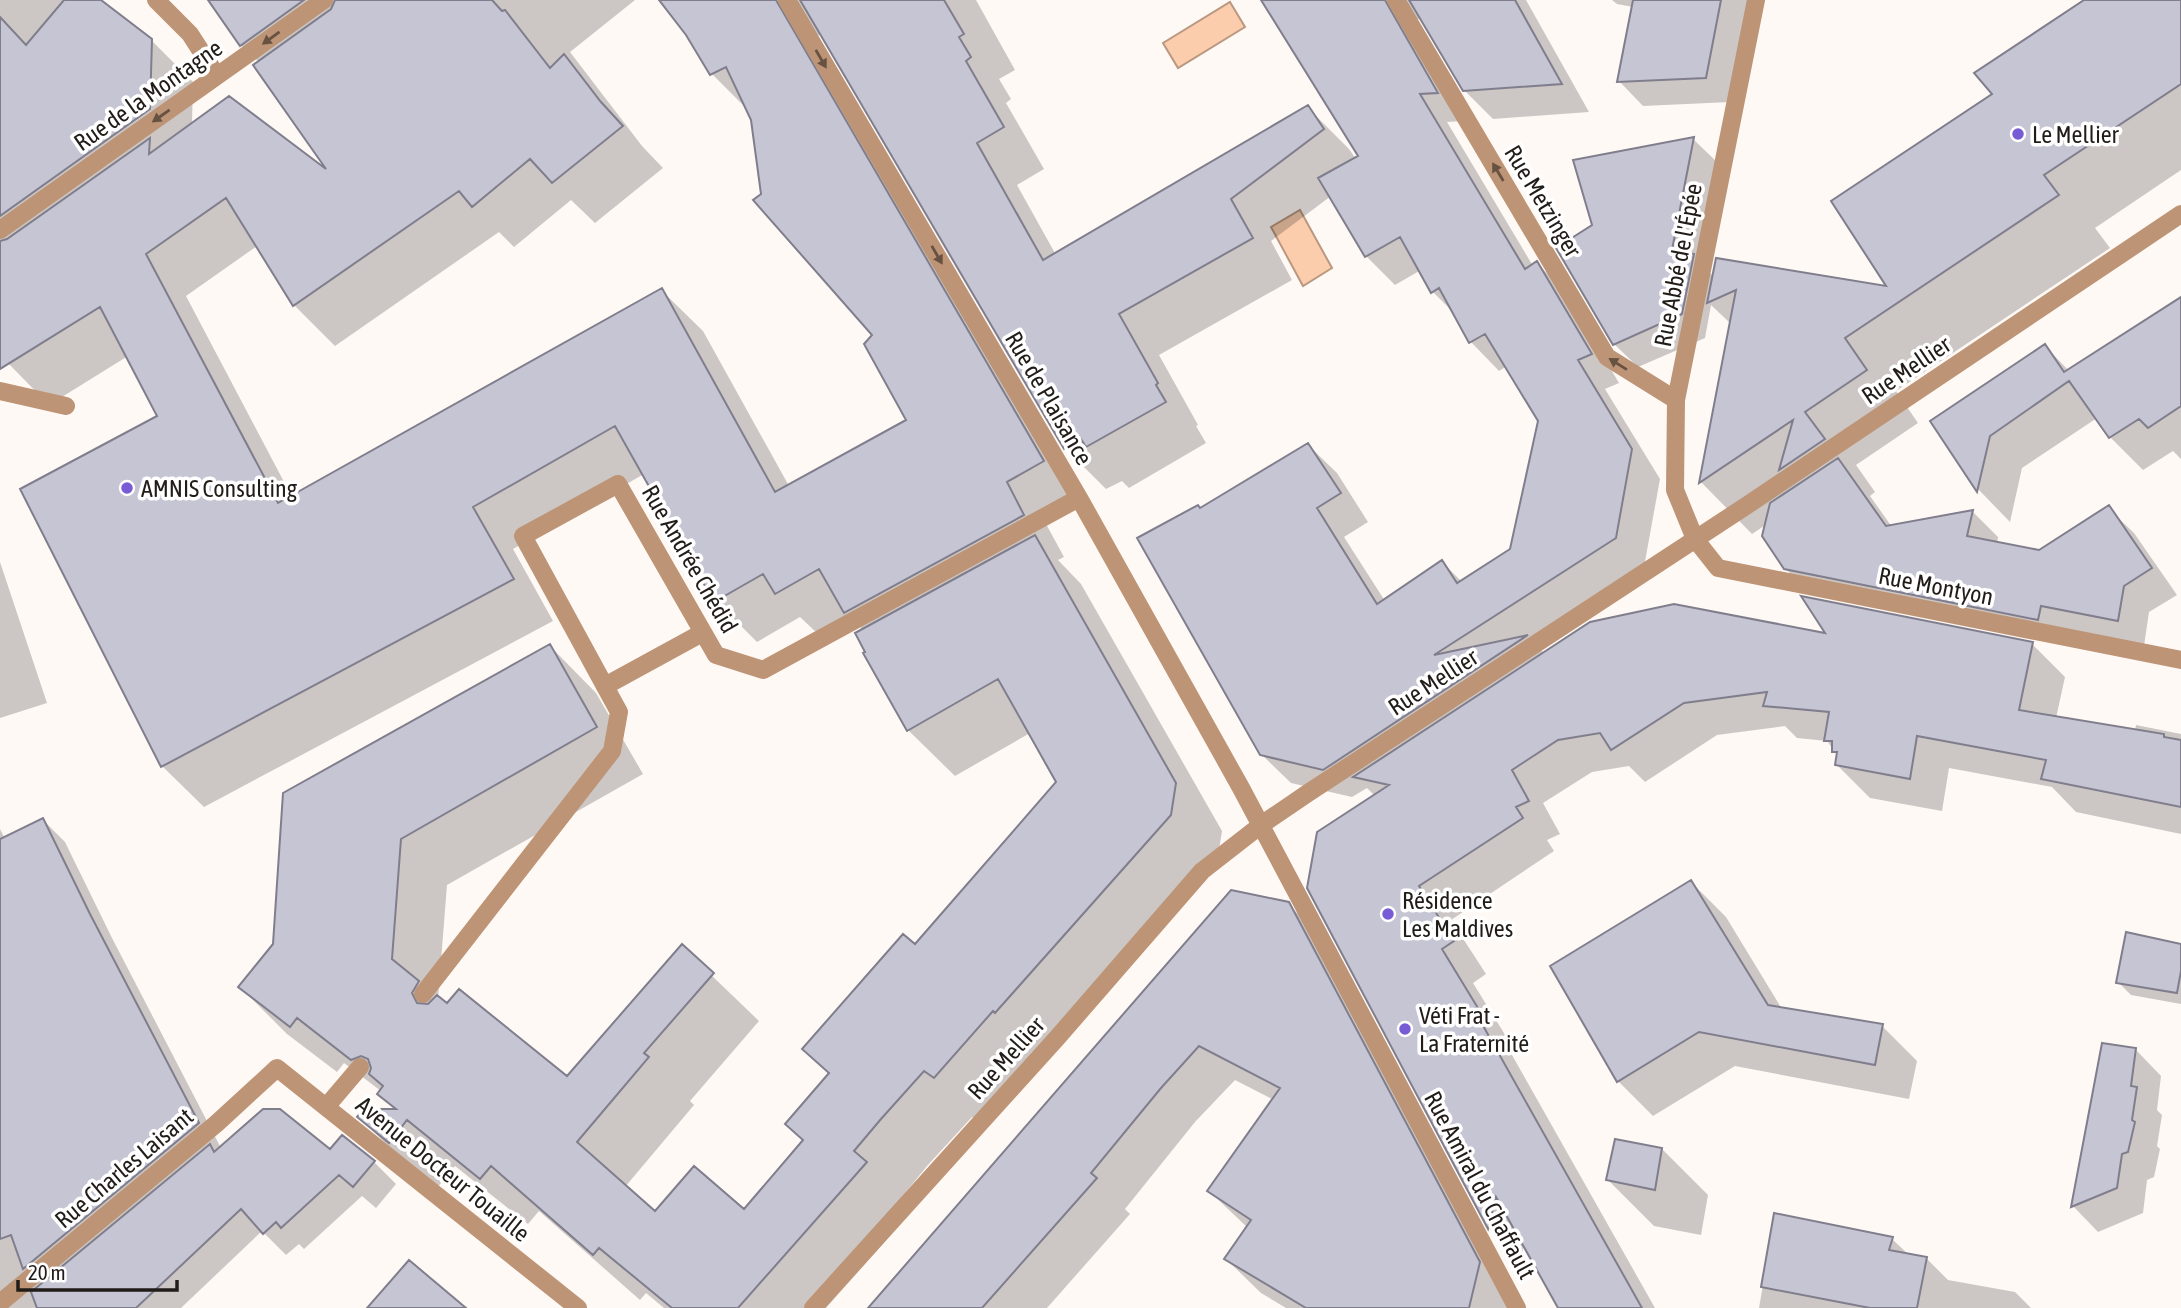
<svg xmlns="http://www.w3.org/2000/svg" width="2181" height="1308" font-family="'Asap Condensed',sans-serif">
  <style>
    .water { fill: #fbcdad; stroke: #ba9880; stroke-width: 2 }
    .shadow { fill: #0003 }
    .building { fill: #c6c5d4; stroke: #807e8c; stroke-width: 2 }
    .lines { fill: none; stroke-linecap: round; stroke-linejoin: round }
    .service { stroke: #bd9476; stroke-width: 18 }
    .minor { stroke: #bd9476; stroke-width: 18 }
    .oneway { fill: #675242 }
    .poi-dot { fill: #785cd6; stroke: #fff; stroke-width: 2.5 }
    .labels { text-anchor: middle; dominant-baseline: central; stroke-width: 7; stroke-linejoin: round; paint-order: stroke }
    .street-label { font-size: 24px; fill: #211c18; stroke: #fff }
    .poi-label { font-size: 24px; fill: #211c18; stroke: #fff; text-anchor: start }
  </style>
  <rect width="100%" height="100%" fill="#fff9f5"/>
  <!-- water -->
  <path class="water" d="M 1230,2 L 1245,27 L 1178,68 L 1163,43 Z
    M 1300,210 L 1332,268 L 1303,286 L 1271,227 Z"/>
  <!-- shadow -->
  <path class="shadow" d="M 0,0 L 98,0 L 151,40 L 193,82 L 192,124 L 331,175 L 259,62 L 241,45 L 210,0 L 635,0 L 570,52 L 642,146 L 663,168 L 595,223 L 571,200 L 514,247 L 499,232 L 335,346 L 294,305 L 257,246 L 186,296 L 292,497 L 661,290 L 703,331 L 789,486 L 909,420 L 874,336 L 763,195 L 752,119 L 748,110 L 712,74 L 687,34 L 660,0 L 976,0 L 1015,70 L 999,79 L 1011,99 L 1006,103 L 1044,169 L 1017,185 L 1056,255 L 1307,107 L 1349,149 L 1356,159 L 1361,156 L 1263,0 L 1526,0 L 1589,112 L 1493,119 L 1464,90 L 1420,18 L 1414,22 L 1464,121 L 1447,122 L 1533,266 L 1537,263 L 1565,292 L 1619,383 L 1605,389 L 1660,479 L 1644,567 L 1531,640 L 1545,654 L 1829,636 L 2032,644 L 2065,677 L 2056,718 L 2135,731 L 2136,725 L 2181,734 L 2181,834 L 2076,812 L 2052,787 L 1949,768 L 1942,811 L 1870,798 L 1837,765 L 1838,756 L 1827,741 L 1797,738 L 1785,726 L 1717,735 L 1645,782 L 1629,766 L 1592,772 L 1543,803 L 1560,834 L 1547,840 L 1554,851 L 1451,920 L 1486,974 L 1473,983 L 1512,1046 L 1508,1048 L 1655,1308 L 1559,1308 L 1524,1245 L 1521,1259 L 1489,1228 L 1309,888 L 1375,796 L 1367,788 L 1352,797 L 1291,783 L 1261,754 L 1200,510 L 1308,445 L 1337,473 L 1368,522 L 1344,537 L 1385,601 L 1442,562 L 1462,582 L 1512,550 L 1540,421 L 1507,366 L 1499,371 L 1471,342 L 1455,314 L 1433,292 L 1421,270 L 1395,285 L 1366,256 L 1331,196 L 1271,241 L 1292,280 L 1159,355 L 1198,425 L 1196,426 L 1206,443 L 1129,488 L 1122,481 L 1106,489 L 1065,448 L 821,33 L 817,37 L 1084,502 L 1046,524 L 1064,557 L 1058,560 L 1081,584 L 1222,831 L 1217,862 L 981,1123 L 972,1117 L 927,1166 L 901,1198 L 913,1210 L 826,1308 L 664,1308 L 646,1293 L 640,1300 L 539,1211 L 528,1224 L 455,1166 L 437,1188 L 406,1164 L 359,1117 L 396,1111 L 379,1094 L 381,1091 L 344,1063 L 337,1072 L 287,1034 L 240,987 L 550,646 L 596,693 L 643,774 L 447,885 L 438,999 L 567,1079 L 682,947 L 759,1021 L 690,1101 L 694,1105 L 625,1187 L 655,1214 L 744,1211 L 804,1141 L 830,1075 L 804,1049 L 915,947 L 1058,782 L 1030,733 L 955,776 L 908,730 L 863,630 L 849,616 L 818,634 L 800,617 L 757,642 L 716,601 L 644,474 L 513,549 L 553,621 L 204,807 L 162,766 L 160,417 L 128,356 L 49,405 L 8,363 L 0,350 Z
    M 1612,0 L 1752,0 L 1730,102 L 1643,106 L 1619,81 L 1633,7 L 1617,4 Z
    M 2087,0 L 2181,0 L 2181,170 L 2095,228 L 2110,248 L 1896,391 L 1918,423 L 1856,465 L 1875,492 L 1870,496 L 1892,527 L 1973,512 L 1998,537 L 1997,544 L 2039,552 L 2108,508 L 2134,533 L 2177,595 L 2149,612 L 2144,646 L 1811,595 L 1785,568 L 1767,524 L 1752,534 L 1701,482 L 1731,324 L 1711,305 L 1705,338 L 1638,367 L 1614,344 L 1594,226 L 1693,139 L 1717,162 L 1698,261 L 1714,277 L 1890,289 L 1995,94 Z
    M 2181,299 L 2181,459 L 2173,451 L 2143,470 L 2110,437 L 2097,418 L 2022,468 L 2010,522 L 1979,490 L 1933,421 L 2045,346 L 2069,371 Z
    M 0,562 L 47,703 L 0,718 Z
    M 43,820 L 65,842 L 112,938 L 221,1148 L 331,1151 L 374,1162 L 396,1184 L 376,1208 L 362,1196 L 304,1249 L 299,1244 L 286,1255 L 262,1231 L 181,1308 L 0,1308 L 0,829 L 5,839 Z
    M 1691,882 L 1726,917 L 1782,1009 L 1882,1026 L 1917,1061 L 1909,1099 L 1735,1066 L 1653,1116 L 1618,1081 L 1552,967 Z
    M 1288,904 L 1323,939 L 1511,1308 L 1286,1308 L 1261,1293 L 1226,1259 L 1248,1228 L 1209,1191 L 1274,1100 L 1235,1080 L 1195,1122 L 1125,1209 L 1130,1214 L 1047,1308 L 870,1308 Z
    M 2181,946 L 2181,1004 L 2131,995 L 2118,982 Z
    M 2104,1045 L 2136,1050 L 2161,1076 L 2157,1110 L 2162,1115 L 2157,1146 L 2160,1149 L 2154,1177 L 2147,1180 L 2143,1213 L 2098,1232 L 2073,1206 Z
    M 1662,1149 L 1708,1195 L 1701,1235 L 1654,1226 L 1608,1180 Z
    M 1775,1215 L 1892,1239 L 1909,1255 L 1927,1259 L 1948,1280 L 2015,1292 L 2031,1308 L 1759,1308 Z"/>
  <!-- building -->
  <path class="building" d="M 64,0 L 101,0 L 152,39 L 150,109 L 0,216 L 0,17 L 26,45 Z
    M 208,0 L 304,0 L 240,46 Z
    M 335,0 L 492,0 L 502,11 L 505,10 L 550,68 L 564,54 L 601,102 L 623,126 L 552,183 L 530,159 L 472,207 L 459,191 L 293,306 L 226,198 L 146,254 L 278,503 L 662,288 L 775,492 L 906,420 L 864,344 L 872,335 L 753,200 L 761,194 L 751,120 L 726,67 L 710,75 L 686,35 L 659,0 L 776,0 L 1044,461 L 1007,482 L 1024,515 L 844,613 L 819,569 L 775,594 L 763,574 L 714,602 L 615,426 L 473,507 L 514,579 L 161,767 L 20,489 L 157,416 L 100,307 L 0,369 L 0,241 L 7,239 L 150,138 L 149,154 L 229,96 L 326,169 L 253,65 L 331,9 Z
    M 800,0 L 944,0 L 964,34 L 959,37 L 971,57 L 966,61 L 1004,127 L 977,143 L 1043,260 L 1308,105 L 1324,129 L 1231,199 L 1253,238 L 1119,314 L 1158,383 L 1156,385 L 1166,402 L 1086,447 L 1081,439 L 1064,449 Z
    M 1261,0 L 1385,0 L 1438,93 L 1420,94 L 1525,269 L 1537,261 L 1592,354 L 1578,360 L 1632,449 L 1616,538 L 1434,655 L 1528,635 L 1323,770 L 1260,755 L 1137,538 L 1198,505 L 1200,508 L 1308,443 L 1341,493 L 1317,508 L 1377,604 L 1442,560 L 1457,583 L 1510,549 L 1538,421 L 1485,334 L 1469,343 L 1439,288 L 1431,293 L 1400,237 L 1365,257 L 1318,178 L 1358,156 Z
    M 1409,0 L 1515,0 L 1562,84 L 1463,91 Z
    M 1633,0 L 1721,0 L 1706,78 L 1617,82 Z
    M 2084,0 L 2181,0 L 2181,84 L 2044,175 L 2059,195 L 1845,338 L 1867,370 L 1805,412 L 1825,439 L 1779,470 L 1793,420 L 1699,483 L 1736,290 L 1707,303 L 1716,258 L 1886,286 L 1831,201 L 1992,94 L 1974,73 Z
    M 1694,137 L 1672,250 L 1694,254 L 1682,314 L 1613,345 L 1556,248 L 1592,225 L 1573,160 Z
    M 2181,297 L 2181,406 L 2148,428 L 2139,419 L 2109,438 L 2069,381 L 1990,436 L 1977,492 L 1930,421 L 2045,344 L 2064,372 Z
    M 1838,458 L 1886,526 L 1973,510 L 1967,536 L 2039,550 L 2109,505 L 2152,568 L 2124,586 L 2118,621 L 2041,606 L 2038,620 L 1784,569 L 1762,536 L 1770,503 Z
    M 1035,535 L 1176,783 L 1171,815 L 995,1013 L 993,1011 L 934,1078 L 924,1071 L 881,1119 L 854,1151 L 867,1162 L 738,1308 L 672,1308 L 599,1248 L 593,1255 L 491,1166 L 480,1179 L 407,1120 L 389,1143 L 357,1117 L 364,1109 L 396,1109 L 377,1094 L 383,1086 L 369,1074 L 371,1068 L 368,1059 L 361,1056 L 351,1060 L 297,1018 L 290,1027 L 238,987 L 273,944 L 283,793 L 550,644 L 597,727 L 401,839 L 392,959 L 419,981 L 412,993 L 417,1003 L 428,1004 L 437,995 L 447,1003 L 459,989 L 567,1076 L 682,944 L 714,973 L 644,1053 L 649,1057 L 577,1142 L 655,1211 L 694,1166 L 744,1209 L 803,1140 L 785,1124 L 829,1073 L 802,1049 L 903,934 L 915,944 L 1056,782 L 998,679 L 907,731 L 863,653 L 865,652 L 855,633 Z
    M 1801,596 L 2033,642 L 2019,710 L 2164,734 L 2164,737 L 2181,740 L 2181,807 L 2041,779 L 2046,760 L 1917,736 L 1910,779 L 1835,765 L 1837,752 L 1832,752 L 1832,741 L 1824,741 L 1829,712 L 1763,706 L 1767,692 L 1684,703 L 1611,750 L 1600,733 L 1558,740 L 1512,770 L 1529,801 L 1516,807 L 1523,818 L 1419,886 L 1454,941 L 1442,949 L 1481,1013 L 1477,1015 L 1642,1308 L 1558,1308 L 1496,1197 L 1488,1229 L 1307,888 L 1317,832 L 1389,785 L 1353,777 L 1590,622 L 1674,604 L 1825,633 Z
    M 43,818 L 90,914 L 199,1123 L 23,1269 L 11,1235 L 0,1239 L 0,839 Z
    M 1691,880 L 1768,1005 L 1883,1024 L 1875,1065 L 1699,1032 L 1617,1082 L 1550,966 Z
    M 1231,890 L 1289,902 L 1480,1262 L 1469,1308 L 1306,1308 L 1224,1259 L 1251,1220 L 1207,1191 L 1280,1088 L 1199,1046 L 1161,1088 L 1091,1173 L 1097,1178 L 982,1308 L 868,1308 Z
    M 2126,932 L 2181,944 L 2181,971 L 2177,993 L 2116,983 Z
    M 2102,1043 L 2136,1048 L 2131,1086 L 2137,1087 L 2132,1120 L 2135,1122 L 2128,1152 L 2122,1154 L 2117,1188 L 2071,1207 Z
    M 263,1109 L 280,1109 L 330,1149 L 342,1135 L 375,1161 L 353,1187 L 339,1175 L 281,1228 L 276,1222 L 263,1234 L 241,1209 L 136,1308 L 37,1308 L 31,1292 L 210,1144 L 214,1152 Z
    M 1615,1139 L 1662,1148 L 1655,1190 L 1606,1180 Z
    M 1774,1213 L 1893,1237 L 1889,1250 L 1927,1257 L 1917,1308 L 1870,1308 L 1761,1287 Z
    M 409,1260 L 466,1308 L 367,1308 Z"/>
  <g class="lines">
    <!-- service -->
    <path class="service" d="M 0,391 L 66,406
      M 605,686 L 702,633
      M 326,1107 L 360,1067"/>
    <!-- minor -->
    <path class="minor" d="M 156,0 L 190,34 L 217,76
      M 787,0 L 1079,498 L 1241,788 L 1517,1308
      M 1396,0 L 1607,357 L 1676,400
      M 1756,0 L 1676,400 L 1675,490 L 1695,539 L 1718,568 L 2181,660
      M 0,230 L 324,0
      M 423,994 L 612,751 L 619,712 L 523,536 L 618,484 L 716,655 L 763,670 L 1079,498
      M 0,1303 L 216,1124 L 277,1068 L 578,1308
      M 813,1308 L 1057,1038 L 1202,871 L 1261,825 L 1308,793 L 1746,506 L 2181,214"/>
  </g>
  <!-- one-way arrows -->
  <defs><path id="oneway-solid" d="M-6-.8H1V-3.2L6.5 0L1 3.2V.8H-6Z" transform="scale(1.75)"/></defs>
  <g class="oneway">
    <use href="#oneway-solid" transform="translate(271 38) rotate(144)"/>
    <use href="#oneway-solid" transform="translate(821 59) rotate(60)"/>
    <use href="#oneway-solid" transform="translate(161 116) rotate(145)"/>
    <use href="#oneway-solid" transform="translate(1498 172) rotate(-121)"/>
    <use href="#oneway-solid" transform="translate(937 255) rotate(60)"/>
    <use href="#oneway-solid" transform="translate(1618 364) rotate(-148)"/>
  </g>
  <!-- markers -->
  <g class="poi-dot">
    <circle cx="2018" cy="134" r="7"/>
    <circle cx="127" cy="488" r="7"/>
    <circle cx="1388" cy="914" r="7"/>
    <circle cx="1405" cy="1029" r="7"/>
  </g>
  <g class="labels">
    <!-- street labels -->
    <g class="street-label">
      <text transform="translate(148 95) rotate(-35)">Rue de la Montagne</text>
      <text transform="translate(1543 201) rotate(59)">Rue Metzinger</text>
      <text transform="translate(1678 265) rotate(-79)">Rue Abbé de l'Épée</text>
      <text transform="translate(1906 370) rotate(-34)">Rue Mellier</text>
      <text transform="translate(1049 398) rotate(60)">Rue de Plaisance</text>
      <text transform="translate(690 559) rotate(60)">Rue Andrée Chédid</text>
      <text transform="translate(1936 586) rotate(11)">Rue Montyon</text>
      <text transform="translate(1433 682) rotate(-33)">Rue Mellier</text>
      <text transform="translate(1006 1058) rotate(-48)">Rue Mellier</text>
      <text transform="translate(124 1168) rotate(-40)">Rue Charles Laisant</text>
      <text transform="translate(443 1169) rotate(39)">Avenue Docteur Touaille</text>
      <text transform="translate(1480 1185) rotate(62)">Rue Amiral du Chaffault</text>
    </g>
    <!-- poi labels -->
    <g class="poi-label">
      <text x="2032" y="134">Le Mellier</text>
      <text x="141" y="488">AMNIS Consulting</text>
      <text x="1402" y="900">Résidence<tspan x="1402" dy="28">Les Maldives</tspan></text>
      <text x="1419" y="1015">Véti Frat -<tspan x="1419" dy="28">La Fraternité</tspan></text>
    </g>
  </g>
  <!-- scale -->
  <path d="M18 1280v10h159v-10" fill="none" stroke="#211c18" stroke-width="3.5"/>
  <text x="28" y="1280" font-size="21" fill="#211c18" stroke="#ffffff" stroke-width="5" paint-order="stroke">20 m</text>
</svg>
